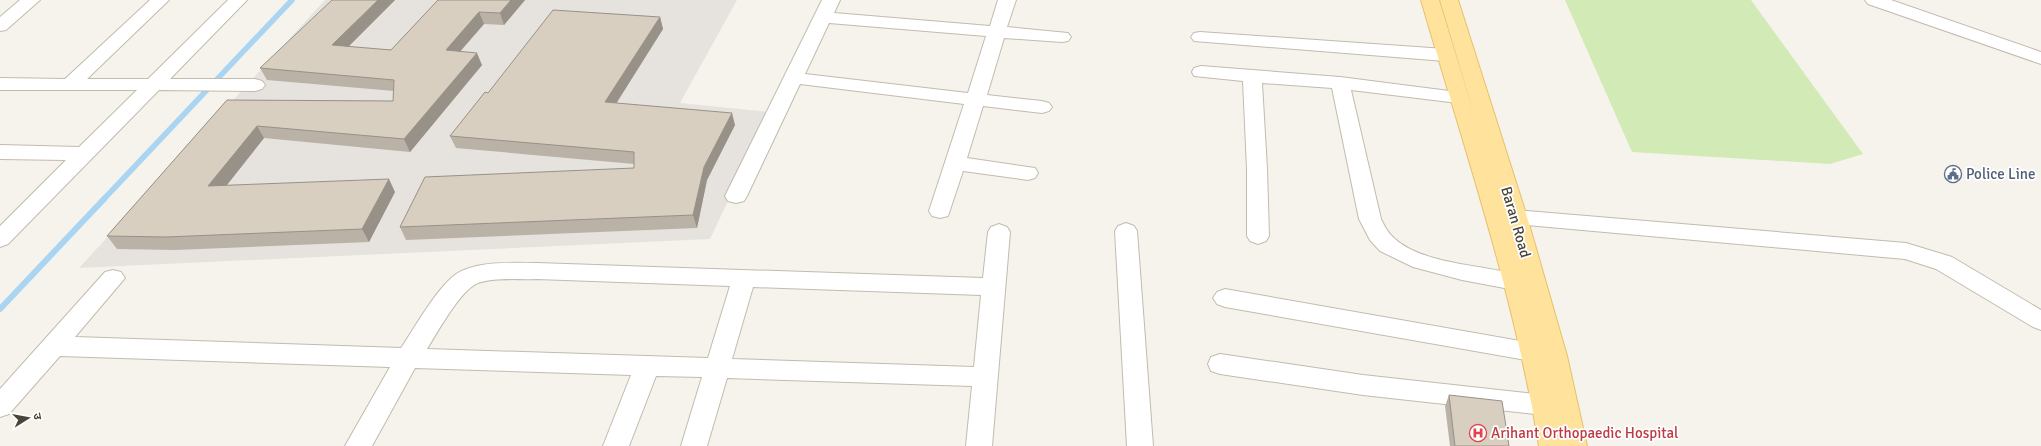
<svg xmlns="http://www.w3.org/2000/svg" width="2041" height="446" font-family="Signika,'Noto Sans Devanagari',sans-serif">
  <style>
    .industrial { fill: #e6e2dd }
    .green { fill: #d2eab5 }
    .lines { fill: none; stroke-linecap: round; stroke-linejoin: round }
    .stream-far1 { stroke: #a9d4f2; stroke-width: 5.5 }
    .stream { stroke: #a9d4f2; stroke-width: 6 }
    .minor-casing { stroke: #c2bbae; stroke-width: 2 }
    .major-casing { stroke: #e6c16a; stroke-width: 2 }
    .minor { fill: #fff; fill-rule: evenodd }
    .major { fill: #ffe39c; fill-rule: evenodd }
    .wall { fill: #bab2a6 }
    .shaded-wall { fill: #979187 }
    .building { fill: #d8cfc1; stroke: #979187 }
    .labels { text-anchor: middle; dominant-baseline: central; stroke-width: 3.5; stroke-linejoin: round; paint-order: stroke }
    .service-label { font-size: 15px; fill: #4e5e75; stroke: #fff; text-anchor: start }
    .street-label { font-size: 15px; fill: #4b4439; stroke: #fff }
    .health-label { font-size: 15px; fill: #be3a42; stroke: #fff; text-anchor: start }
  </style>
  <rect width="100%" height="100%" fill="#f6f3ec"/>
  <!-- industrial -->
  <path class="industrial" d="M 325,0 L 737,0 L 680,103 L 770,112 L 710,239 L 79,268 Z"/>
  <!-- green -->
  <path class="green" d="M 1565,0 L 1751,0 L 1863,154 L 1830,164 L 1632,152 Z"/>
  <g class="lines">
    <!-- stream-far1 -->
    <path class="stream-far1" d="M 103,200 L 292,0"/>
    <!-- stream -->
    <path class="stream" d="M 0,309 L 104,199"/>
    <!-- minor casing -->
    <g class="minor-casing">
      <path id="minor" d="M 20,0 L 40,0 L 6,30 L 0,31 L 0,17 Z
        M 150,0 L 169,0 L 87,79 L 148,79 L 228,0 L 247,0 L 170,79 L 255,79 L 262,81 L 265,85 L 262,89 L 255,91 L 159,90 L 8,244 L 0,247 L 0,226 L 66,160 L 0,159 L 0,145 L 79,147 L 137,90 L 0,90 L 0,78 L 65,79 Z
        M 822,0 L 840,0 L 834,13 L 990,26 L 998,0 L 1016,0 L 1007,27 L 1068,33 L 1071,37 L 1068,41 L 1062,42 L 1004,38 L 987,95 L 1042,101 L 1049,103 L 1052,107 L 1049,111 L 1042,113 L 983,106 L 967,158 L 1035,168 L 1038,173 L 1035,178 L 1028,180 L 963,171 L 948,216 L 940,218 L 932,216 L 929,211 L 964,104 L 800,84 L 747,196 L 744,201 L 736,203 L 728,201 L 725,196 ZM 829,23 L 986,36 L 968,93 L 805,74 Z
        M 1865,0 L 1891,0 L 2041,52 L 2041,64 L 1868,4 Z
        M 1200,32 L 1445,49 L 1452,51 L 1454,55 L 1452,59 L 1445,61 L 1194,41 L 1191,37 L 1194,33 Z
        M 1201,66 L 1340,77 L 1465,93 L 1468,97 L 1465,101 L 1458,103 L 1351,90 L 1381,219 C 1385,227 1388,233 1395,239 C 1424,265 1486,265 1523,276 L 1527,282 L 1523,288 L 1515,290 L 1462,280 L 1413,267 L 1380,251 L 1370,240 L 1359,219 L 1332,88 L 1262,83 L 1267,169 L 1269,236 L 1266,241 L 1258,244 L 1250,241 L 1247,236 L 1247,169 L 1243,81 L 1194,76 L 1192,72 L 1194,68 Z
        M 1516,210 L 1906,243 L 1952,257 L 2041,310 L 2041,330 L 2033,327 L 1936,269 L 1905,259 L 1516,224 L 1508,222 L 1505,217 L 1508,212 Z
        M 1126,223 L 1134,226 L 1137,231 L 1153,446 L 1127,446 L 1115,231 L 1118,226 Z
        M 999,224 L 1007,227 L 1010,232 L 992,446 L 966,446 L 972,386 L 727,378 L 707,446 L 681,446 L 702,377 L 656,376 L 629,446 L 603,446 L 631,375 L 415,368 L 372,446 L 345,446 L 390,367 L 60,356 L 9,414 L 0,417 L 0,389 L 105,272 L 113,270 L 121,272 L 125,278 L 75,337 L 401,348 C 415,328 442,277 464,270 C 486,261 513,263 537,263 L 983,278 L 988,232 L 991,227 ZM 537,279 L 730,286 L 708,358 L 427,349 C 437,333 461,289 478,283 C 496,277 518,280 537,279 ZM 753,287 L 981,295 L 974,367 L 732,359 Z
        M 1225,289 L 1549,346 L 1558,348 L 1561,355 L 1558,362 L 1549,364 L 1225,307 L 1217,304 L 1213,298 L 1217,292 Z
        M 1220,354 L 1363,375 L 1545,395 L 1554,398 L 1558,405 L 1554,412 L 1545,415 L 1363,395 L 1220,374 L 1211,371 L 1208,364 L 1211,357 Z"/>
    </g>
    <!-- major casing -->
    <g class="major-casing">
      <path id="major" d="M 1421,0 L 1439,0 L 1476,121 L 1440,0 L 1458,0 L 1527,217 L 1567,356 L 1587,446 L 1539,446 C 1514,294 1464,147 1421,0 Z"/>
    </g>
    <!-- minor -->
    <use href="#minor" class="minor"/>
    <!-- major -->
    <use href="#major" class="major"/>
  </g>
  <!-- wall -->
  <path class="wall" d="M 395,0 L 348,47 L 391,50 L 438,0 L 525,0 L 504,25 L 484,24 L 460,51 L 482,65 L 410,152 L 264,138 L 226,185 L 395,192 L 369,242 L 175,250 L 117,249 L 107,236 L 227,100 L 393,101 L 394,91 L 267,80 L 260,68 Z
    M 660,17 L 663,29 L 616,103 L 735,125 L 707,180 L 697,228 L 406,240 L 400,227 L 634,168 L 634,164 L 456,148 L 450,136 L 488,93 Z
    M 1449,395 L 1509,446 L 1450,446 L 1445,406 Z"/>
  <!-- shaded-wall -->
  <path class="shaded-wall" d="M 378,0 L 395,0 L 338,57 L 332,45 Z
    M 511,0 L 525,0 L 504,25 L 500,13 Z
    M 479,12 L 484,24 L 451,62 L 446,50 Z
    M 660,17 L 663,29 L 609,115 L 605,102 Z
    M 477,53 L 482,65 L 410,152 L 404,139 Z
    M 732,113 L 735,125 L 707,180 L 697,228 L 693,215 L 704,167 Z
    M 257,126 L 264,138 L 216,199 L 208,186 Z
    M 389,179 L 395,192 L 369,242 L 362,229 Z"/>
  <!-- building -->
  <path class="building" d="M 332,0 L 378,0 L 332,45 L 391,50 L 438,0 L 511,0 L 500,13 L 479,12 L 446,50 L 477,53 L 404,139 L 257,126 L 208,186 L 389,179 L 362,229 L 166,237 L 107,236 L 227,100 L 393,101 L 394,80 L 260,68 Z
    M 553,10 L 660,17 L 605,102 L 732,113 L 704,167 L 693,215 L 400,227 L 425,177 L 634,168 L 634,152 L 450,136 L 485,92 L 488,93 Z
    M 1449,395 L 1502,401 L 1509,446 L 1455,446 Z"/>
  <!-- icons -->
  <defs>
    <g id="civic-ring" transform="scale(0.9)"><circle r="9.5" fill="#fff" stroke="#5c6f8a" stroke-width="1.5"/><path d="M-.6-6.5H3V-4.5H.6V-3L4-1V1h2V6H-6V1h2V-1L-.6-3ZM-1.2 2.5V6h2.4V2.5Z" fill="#5c6f8a"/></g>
    <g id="hospital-ring" transform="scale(0.9)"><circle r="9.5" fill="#fff" stroke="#e0444e" stroke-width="1.5"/><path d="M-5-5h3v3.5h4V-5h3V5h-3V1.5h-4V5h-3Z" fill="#e0444e"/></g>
  </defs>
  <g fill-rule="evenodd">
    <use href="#civic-ring" x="1953" y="174"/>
    <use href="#hospital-ring" x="1478" y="433"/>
  </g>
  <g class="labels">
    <!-- service labels -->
    <g class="service-label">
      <text x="1966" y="174">Police Line</text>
    </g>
    <!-- street labels -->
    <g class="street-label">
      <text transform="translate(1516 222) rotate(74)">Baran Road</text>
    </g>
    <!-- health labels -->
    <g class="health-label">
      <text x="1491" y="433">Arihant Orthopaedic Hospital</text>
    </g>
  </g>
  <!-- north arrow -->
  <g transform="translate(28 418) rotate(79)" stroke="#ffffff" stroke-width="3" paint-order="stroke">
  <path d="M0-3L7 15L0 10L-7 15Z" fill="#4b4439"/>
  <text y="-6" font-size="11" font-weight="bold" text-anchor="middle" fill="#4b4439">उ</text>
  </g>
</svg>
